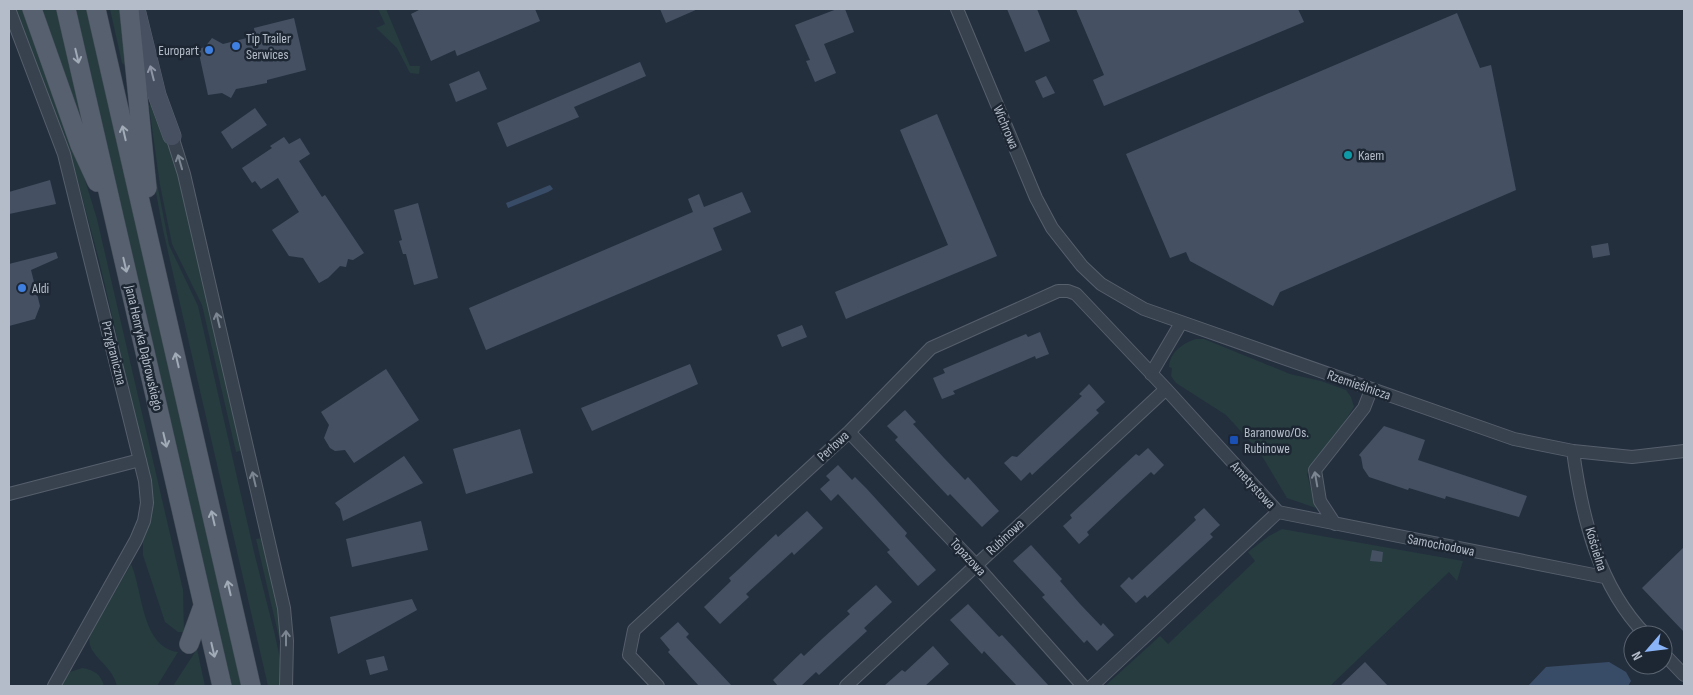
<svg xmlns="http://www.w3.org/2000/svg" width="1693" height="695" font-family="'Sofia Sans Condensed',sans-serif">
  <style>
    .green { fill: #263c3f }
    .water { fill: #394c67 }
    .building { fill: #455162 }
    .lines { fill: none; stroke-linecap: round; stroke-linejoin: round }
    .street-casing { stroke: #565f6c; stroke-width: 14 }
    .secondary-casing { stroke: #565f6c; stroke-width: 19 }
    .primary-casing { stroke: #414a57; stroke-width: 20 }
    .street { stroke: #38414e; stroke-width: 12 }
    .secondary { stroke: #465061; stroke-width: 18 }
    .primary { stroke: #56606e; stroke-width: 19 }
    .oneway { stroke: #a1aab7 }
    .oneway2 { stroke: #8e96a5 }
    .oneway3 { stroke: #7c8592 }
    .shop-dot { fill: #3f7fe0; stroke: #1d2633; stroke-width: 2 }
    .culture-dot { fill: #0f9aa8; stroke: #1d2633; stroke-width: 2 }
    .transit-dot { fill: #1a4fb4; stroke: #1d2633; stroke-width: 2 }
    .labels { text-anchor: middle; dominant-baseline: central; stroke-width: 5; stroke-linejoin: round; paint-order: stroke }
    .poi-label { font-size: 14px; fill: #b4bcc9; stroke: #1d2633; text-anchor: start }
    .street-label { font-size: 14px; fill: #b4bcc9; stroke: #1d2633 }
  </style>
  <rect width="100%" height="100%" fill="#242f3e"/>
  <!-- green -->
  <path class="green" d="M 16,9 L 25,9 L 74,144 L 97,219 L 183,590 L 184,632 L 178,632 L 165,622 L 143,555 L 143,539 L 151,520 L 152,487 L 99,260 L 74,167 Z
    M 39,9 L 57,9 L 88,143 Z
    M 75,9 L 87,9 L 243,686 L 230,686 Z
    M 110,9 L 125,9 L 126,66 L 122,63 Z
    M 378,9 L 386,9 L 410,66 L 420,66 L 419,74 L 410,73 L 397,48 L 376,28 L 385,24 Z
    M 155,99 L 179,171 L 243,450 L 236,452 L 202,305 L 172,244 L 160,185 L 149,106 Z
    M 152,157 L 169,245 L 198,306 L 254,552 L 274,631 L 281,663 L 282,686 L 268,686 L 163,230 L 150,161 Z
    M 1196,339 L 1204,339 L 1290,374 L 1321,381 L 1346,390 L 1351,397 L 1354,407 L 1341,427 L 1313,462 L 1307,474 L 1316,508 L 1287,498 L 1259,451 L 1226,415 L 1176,383 L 1171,376 L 1172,368 L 1169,367 C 1170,352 1183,343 1196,339 Z
    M 1282,529 L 1463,561 L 1457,581 L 1449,572 L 1330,686 L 1105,686 L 1160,636 L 1168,644 L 1255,561 L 1248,552 L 1269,536 Z
    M 263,538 L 277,600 L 282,650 L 256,539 Z
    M 131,564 C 143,590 141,647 178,652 L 157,686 L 117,686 C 112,663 85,656 90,635 Z
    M 197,649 L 205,686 L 173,686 Z
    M 82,668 C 94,670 101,674 104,686 L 60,686 L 70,672 Z"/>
  <!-- water -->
  <path class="water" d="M 550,185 L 553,189 L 548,192 L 508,208 L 506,203 Z
    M 1609,662 L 1626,672 L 1631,681 L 1628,686 L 1528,686 L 1546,667 Z"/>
  <!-- building -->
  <path class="building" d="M 421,9 L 535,9 L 540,21 L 457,56 L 455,50 L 431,61 L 411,14 Z
    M 660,9 L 698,9 L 666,23 Z
    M 837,9 L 845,9 L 854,32 L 824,44 L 836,73 L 815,82 L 806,61 L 810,60 L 795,25 Z
    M 1007,9 L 1037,9 L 1050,41 L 1025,52 Z
    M 1076,9 L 1298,9 L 1304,22 L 1104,106 L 1093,80 L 1104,75 Z
    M 1457,13 L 1480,68 L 1491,65 L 1516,190 L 1280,292 L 1273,306 L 1190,261 L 1186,252 L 1170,258 L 1126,154 Z
    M 294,18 L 306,70 L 267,80 L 267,83 L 236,89 L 231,98 L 222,93 L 208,95 L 198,49 L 205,47 L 212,38 L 223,44 L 255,36 L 254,28 Z
    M 640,62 L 646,76 L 574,107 L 579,117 L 507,147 L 497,123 Z
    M 479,71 L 487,89 L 456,102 L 449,84 Z
    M 1046,76 L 1055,93 L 1043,98 L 1035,81 Z
    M 255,108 L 267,125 L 232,149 L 221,132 Z
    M 937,114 L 997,256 L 846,319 L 835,292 L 948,245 L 900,130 Z
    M 284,137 L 289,144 L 300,138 L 310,154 L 299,161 L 322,197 L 325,195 L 364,253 L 353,260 L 348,259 L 346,267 L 340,266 L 328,278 L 319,283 L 303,258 L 289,256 L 272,230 L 299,212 L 278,178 L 261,189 L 255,181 L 252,183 L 242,168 L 272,148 L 270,146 Z
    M 50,180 L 56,204 L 9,214 L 9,192 Z
    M 742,192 L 751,212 L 713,228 L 722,250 L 486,350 L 469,308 L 693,212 L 688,199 L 699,194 L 704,207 Z
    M 418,203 L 438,278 L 414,285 L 406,254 L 403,254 L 399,241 L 402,240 L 394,210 Z
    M 1608,243 L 1610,255 L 1593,258 L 1591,246 Z
    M 56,252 L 58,258 L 31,270 L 40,306 L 35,319 L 9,326 L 9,264 Z
    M 802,325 L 807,337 L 782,347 L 777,335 Z
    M 1040,332 L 1049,354 L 1036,359 L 1035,356 L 1014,365 L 953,391 L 955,394 L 942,399 L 933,378 L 945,373 L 943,369 L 1026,334 L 1028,337 Z
    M 690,364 L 698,384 L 592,431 L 581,408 Z
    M 386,369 L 419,420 L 354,463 L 345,450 L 335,451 L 330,448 L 324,438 L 329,425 L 321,412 Z
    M 1089,384 L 1105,402 L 1096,410 L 1099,413 L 1032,475 L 1030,472 L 1021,481 L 1004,463 L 1012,456 L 1017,457 L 1035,440 L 1082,396 L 1079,394 Z
    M 905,410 L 916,422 L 913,424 L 944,458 L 965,480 L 968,477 L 999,511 L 982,527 L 950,494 L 948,496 L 895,440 L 898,437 L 887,426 Z
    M 1384,426 L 1425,440 L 1418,460 L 1527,496 L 1519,517 L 1446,496 L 1445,499 L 1409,488 L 1408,490 L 1369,477 L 1363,468 L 1361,457 L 1359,455 Z
    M 520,429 L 533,473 L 466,494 L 453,449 Z
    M 1148,448 L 1164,465 L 1154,475 L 1151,472 L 1125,496 L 1087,532 L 1089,535 L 1079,544 L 1063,526 L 1072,518 L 1070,515 L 1136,454 L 1139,456 Z
    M 404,456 L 423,483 L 343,521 L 340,509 L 335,503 Z
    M 838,465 L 852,480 L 855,477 L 866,488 L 907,533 L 905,536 L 936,570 L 918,586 L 887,552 L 890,550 L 838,494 L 831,501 L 820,489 L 830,480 L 826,476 Z
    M 1204,508 L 1220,525 L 1210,534 L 1213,537 L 1147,598 L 1145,595 L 1136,603 L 1120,586 L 1129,577 L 1132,580 L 1178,537 L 1196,520 L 1194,517 Z
    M 807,511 L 823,528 L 794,555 L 792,552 L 746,594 L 749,597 L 720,624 L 704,607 L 731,581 L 729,578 L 739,569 L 776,534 L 778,537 Z
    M 421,521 L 428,550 L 352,567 L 346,539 Z
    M 1031,545 L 1062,579 L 1060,581 L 1080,604 L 1101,626 L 1103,623 L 1114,635 L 1097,651 L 1087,640 L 1084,643 L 1042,597 L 1045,595 L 1013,561 Z
    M 1684,547 L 1684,632 L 1642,588 Z
    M 1372,550 L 1383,552 L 1382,562 L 1370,561 Z
    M 876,585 L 892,602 L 864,628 L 867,631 L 819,675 L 816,672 L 801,686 L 778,686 L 773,680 L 801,653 L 804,656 L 822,639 L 850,614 L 847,611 Z
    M 412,599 L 417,610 L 338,654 L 330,617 Z
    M 968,604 L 999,637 L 1002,635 L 1049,686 L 1017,686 L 984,651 L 982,654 L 950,620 Z
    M 678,622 L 689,634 L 686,637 L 732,686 L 699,686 L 668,652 L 670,650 L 660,638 Z
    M 933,646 L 949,664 L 925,686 L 884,686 L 902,670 L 905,672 Z
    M 384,656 L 388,670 L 370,675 L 366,660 Z
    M 1365,662 L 1388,686 L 1340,686 Z"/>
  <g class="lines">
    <!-- street casing -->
    <g class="street-casing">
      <path id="street" d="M 9,9 L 64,154 L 145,481 L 147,503 L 144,521 L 136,540 L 54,686
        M 957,9 L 1036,198 L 1052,228 L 1082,266 L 1101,284 L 1144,309 L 1514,439 L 1573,451 L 1632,457 L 1684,451
        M 172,136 L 184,174 L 284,608 L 287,641 L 286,686
        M 1151,374 L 1181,323
        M 849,432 L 975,564 L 1083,686
        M 1573,451 C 1582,517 1598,586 1646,635
        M 9,494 L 140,460
        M 1278,512 L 1604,577
        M 1335,524 L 1320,501 L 1315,470 L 1364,408 L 1371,390
        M 1663,653 L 1684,675
        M 658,686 L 629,655 L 634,630 L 849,432 L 931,348 L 1058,291 L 1068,291 L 1076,294 L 1166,389 L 1278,512
        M 846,686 L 1166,389
        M 1092,686 L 1278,512"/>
    </g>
    <!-- secondary casing -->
    <g class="secondary-casing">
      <path id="secondary" d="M 136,9 L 157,95 L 172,136"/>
    </g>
    <!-- primary casing -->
    <g class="primary-casing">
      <path id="primary" d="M 32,9 L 80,145 L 97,182
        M 66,9 L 222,686
        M 96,9 L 251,686
        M 129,9 L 147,188
        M 189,644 L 203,606"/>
    </g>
    <!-- street -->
    <use href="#street" class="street"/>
    <!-- secondary -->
    <use href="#secondary" class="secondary"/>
    <!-- primary -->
    <use href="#primary" class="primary"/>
  </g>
  <!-- one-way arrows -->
  <defs><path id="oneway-shaft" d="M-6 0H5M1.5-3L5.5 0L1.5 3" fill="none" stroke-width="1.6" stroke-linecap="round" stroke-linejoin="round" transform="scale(1.25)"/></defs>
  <g class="oneway">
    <use href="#oneway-shaft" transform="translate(77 56) rotate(77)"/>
    <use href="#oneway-shaft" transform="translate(124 133) rotate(-103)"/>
    <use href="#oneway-shaft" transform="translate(125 265) rotate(77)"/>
    <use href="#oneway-shaft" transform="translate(177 360) rotate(-103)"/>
    <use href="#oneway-shaft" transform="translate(165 440) rotate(77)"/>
    <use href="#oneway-shaft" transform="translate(213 518) rotate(-103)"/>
    <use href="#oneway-shaft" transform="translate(229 588) rotate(-103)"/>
    <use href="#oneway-shaft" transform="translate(213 650) rotate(77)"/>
  </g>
  <use class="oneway2" href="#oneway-shaft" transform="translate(152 73) rotate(-104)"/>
  <g class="oneway3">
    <use href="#oneway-shaft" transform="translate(180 162) rotate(-106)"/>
    <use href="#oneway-shaft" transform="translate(218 320) rotate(-103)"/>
    <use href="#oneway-shaft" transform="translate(254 479) rotate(-103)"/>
    <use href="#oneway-shaft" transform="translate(1316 479) rotate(-100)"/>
    <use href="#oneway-shaft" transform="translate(286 638) rotate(-90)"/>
  </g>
  <!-- markers -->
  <g class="shop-dot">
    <circle cx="236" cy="46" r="5"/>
    <circle cx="209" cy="50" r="5"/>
    <circle cx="22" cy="288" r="5"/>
  </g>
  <circle class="culture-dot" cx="1348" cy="155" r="5"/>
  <rect class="transit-dot" x="1229" y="435" width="10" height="10" rx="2.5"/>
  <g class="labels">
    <!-- poi labels -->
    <g class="poi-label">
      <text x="246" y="38">Tip Trailer<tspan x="246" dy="16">Serwices</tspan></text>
      <text x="199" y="50" text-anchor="end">Europart</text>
      <text x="1358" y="155">Kaem</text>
      <text x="32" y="288">Aldi</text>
      <text x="1244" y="432">Baranowo/Os.<tspan x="1244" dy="16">Rubinowe</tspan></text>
    </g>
    <!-- street labels -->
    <g class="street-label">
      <text transform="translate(1006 127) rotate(67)">Wichrowa</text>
      <text transform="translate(144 348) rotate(77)">Jana Henryka Dąbrowskiego</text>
      <text transform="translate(114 353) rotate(76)">Przygraniczna</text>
      <text transform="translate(1359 385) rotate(19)">Rzemieślnicza</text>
      <text transform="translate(833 446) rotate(-43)">Perłowa</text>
      <text transform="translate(1253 485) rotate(47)">Ametystowa</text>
      <text transform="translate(1005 537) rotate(-43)">Rubinowa</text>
      <text transform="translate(1441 545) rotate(11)">Samochodowa</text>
      <text transform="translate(1596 549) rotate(73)">Kościelna</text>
      <text transform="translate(968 557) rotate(47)">Topazowa</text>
    </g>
  </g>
  <!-- border -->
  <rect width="1693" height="695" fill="none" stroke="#b4bcc9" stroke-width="20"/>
  <!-- north arrow -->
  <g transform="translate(1648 650) rotate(242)"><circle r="24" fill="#1d2633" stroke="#59626f"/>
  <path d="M0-4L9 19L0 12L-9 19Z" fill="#8ab4f8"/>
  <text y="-8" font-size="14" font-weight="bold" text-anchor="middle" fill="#b4bcc9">N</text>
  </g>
</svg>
